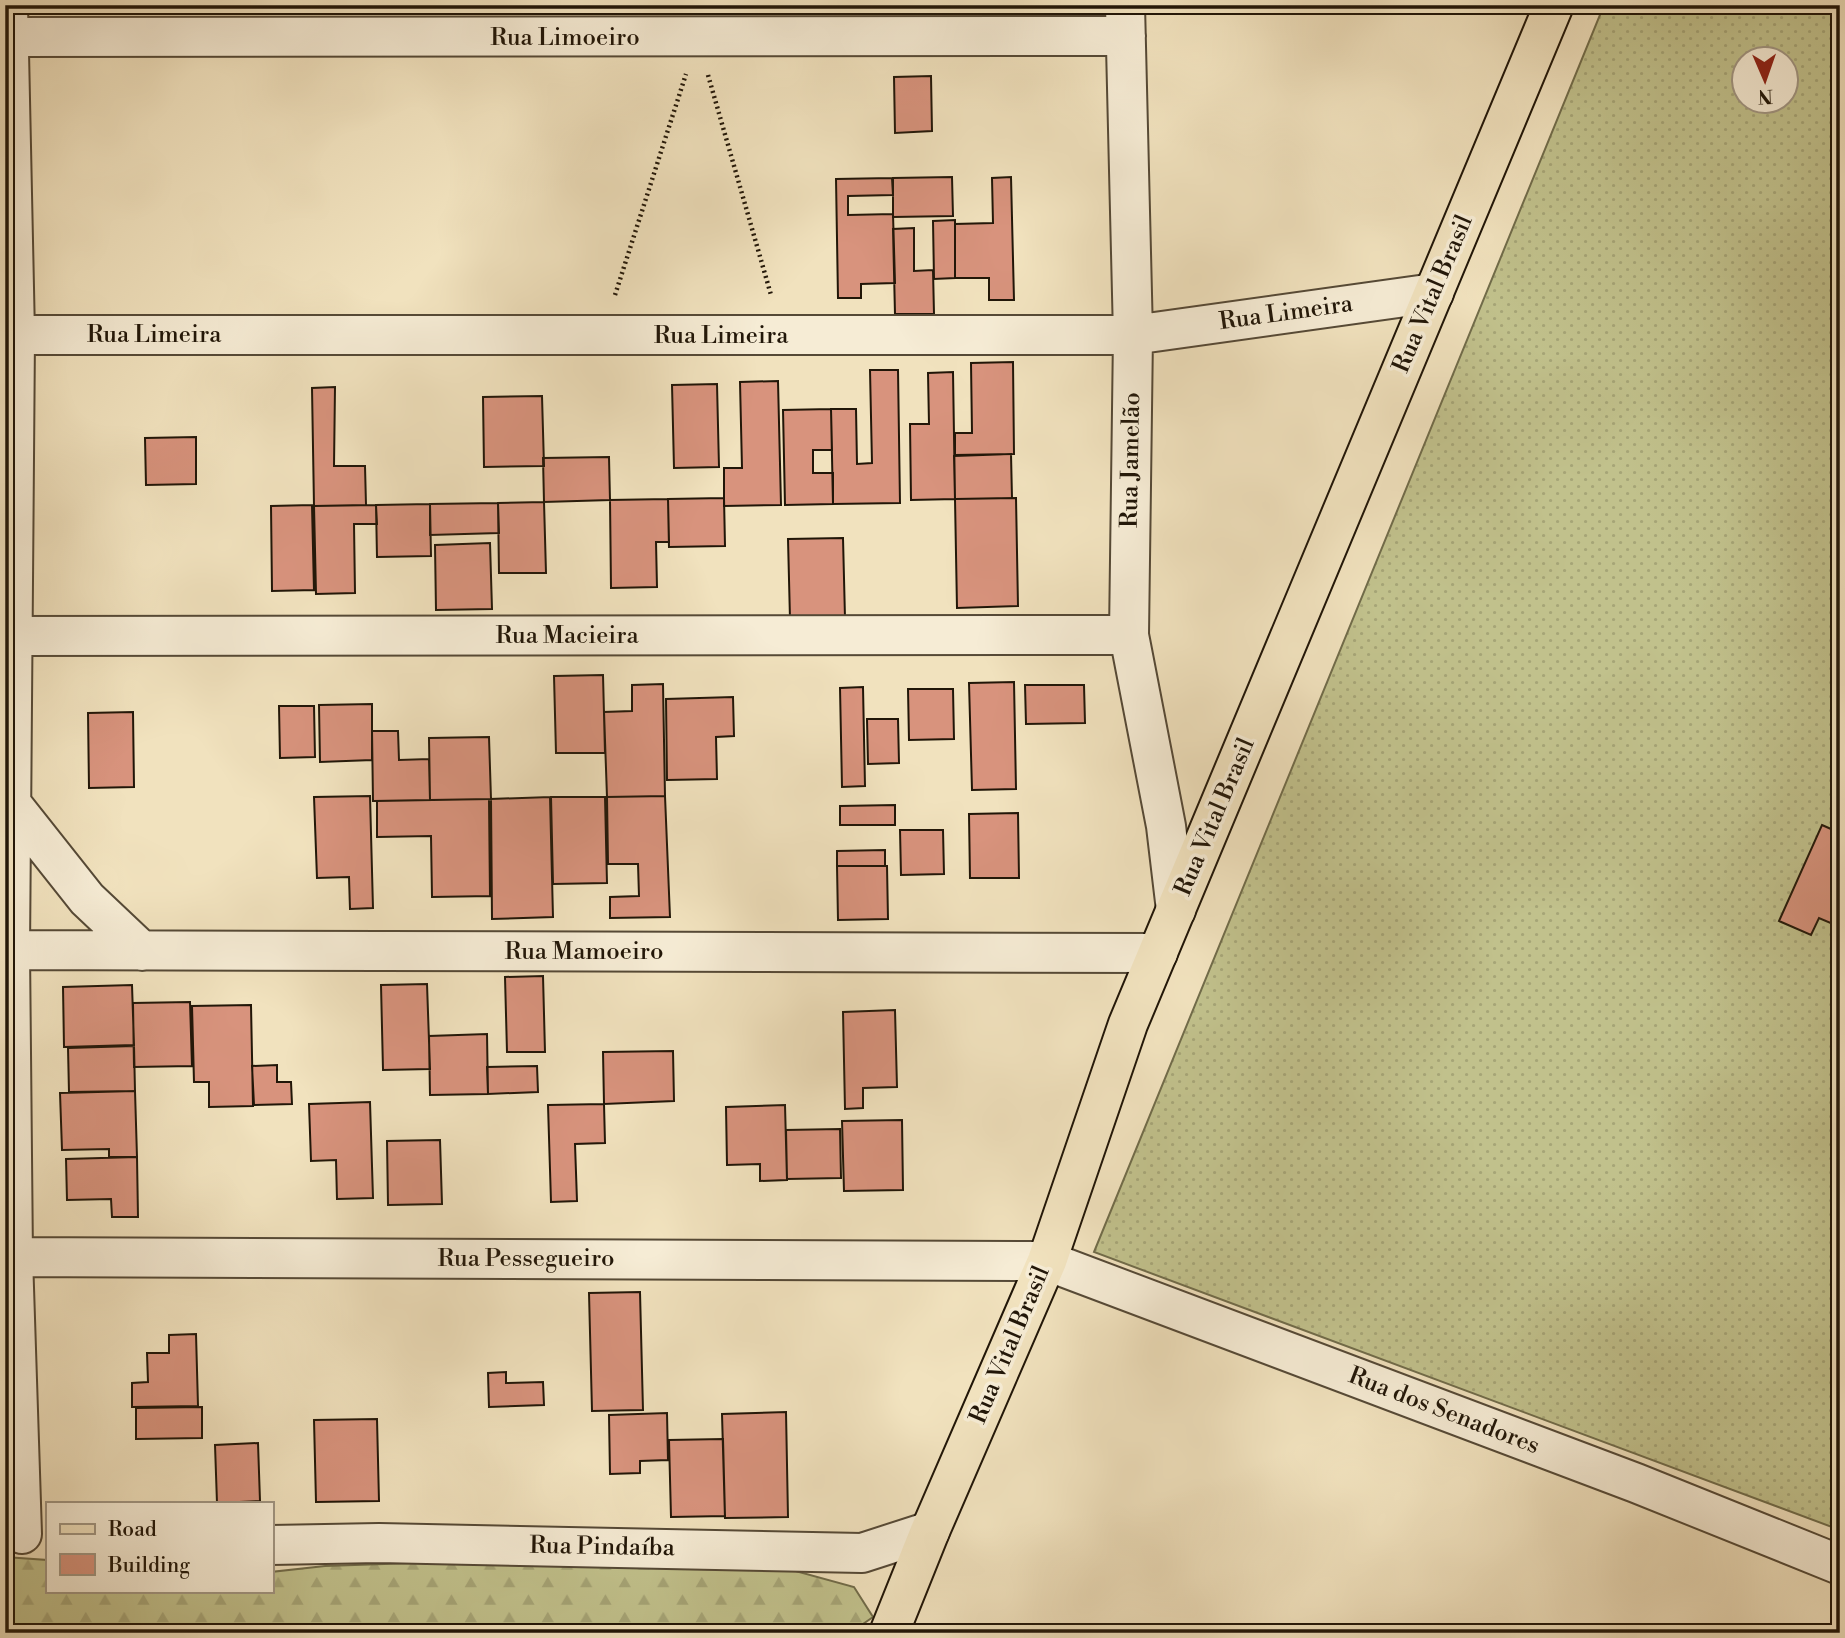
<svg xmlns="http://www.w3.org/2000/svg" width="1845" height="1638" font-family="'Libre Bodoni',serif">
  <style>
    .grass { fill: url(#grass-dots); stroke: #716c4a; stroke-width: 2; fill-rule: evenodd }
    .forest { fill: url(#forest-firs); stroke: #716c4a; stroke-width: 2 }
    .building { fill: #d8937d; stroke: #211608; stroke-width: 2 }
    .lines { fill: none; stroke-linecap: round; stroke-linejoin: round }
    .minor-casing { stroke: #554936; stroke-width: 42 }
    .major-casing { stroke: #211608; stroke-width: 42 }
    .path { stroke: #211608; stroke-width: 4.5; stroke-dasharray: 2 3.5; stroke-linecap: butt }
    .minor { stroke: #f6ecd5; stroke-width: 38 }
    .major { stroke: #f1e2be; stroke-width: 38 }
    .labels { text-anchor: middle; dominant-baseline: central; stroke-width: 7; stroke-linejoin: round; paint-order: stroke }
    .street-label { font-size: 24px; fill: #211608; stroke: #f6ecd5 }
  </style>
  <defs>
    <pattern id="grass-dots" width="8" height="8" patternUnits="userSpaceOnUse" patternTransform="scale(1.75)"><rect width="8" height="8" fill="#c1c18c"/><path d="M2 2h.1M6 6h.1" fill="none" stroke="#a6a577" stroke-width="1.8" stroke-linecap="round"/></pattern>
    <pattern id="forest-firs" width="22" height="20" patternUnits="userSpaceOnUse" patternTransform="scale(1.75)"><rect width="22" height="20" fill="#c1c18c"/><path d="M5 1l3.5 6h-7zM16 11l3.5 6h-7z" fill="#a6a577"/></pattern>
  </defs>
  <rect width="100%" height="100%" fill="#f1e2be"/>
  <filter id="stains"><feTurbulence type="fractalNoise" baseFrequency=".00286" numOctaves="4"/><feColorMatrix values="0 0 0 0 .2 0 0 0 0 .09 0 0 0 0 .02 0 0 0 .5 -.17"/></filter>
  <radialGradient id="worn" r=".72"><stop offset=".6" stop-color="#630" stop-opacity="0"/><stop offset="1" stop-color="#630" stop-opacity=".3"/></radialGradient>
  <!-- grass -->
  <path class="grass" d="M 1604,5 L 1840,5 L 1840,1530 L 1094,1252 ZM 1744,60 L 1786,60 L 1786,102 L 1744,102 Z"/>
  <!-- forest -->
  <path class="forest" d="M 5,1557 L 47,1560 L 47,1591 L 271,1591 L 271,1572 L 325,1566 L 596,1557 L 770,1564 L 854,1587 L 873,1617 L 850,1633 L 5,1633 Z"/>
  <!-- building -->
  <path class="building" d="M 931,76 L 932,131 L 895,133 L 894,77 Z
    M 952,177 L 953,216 L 893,217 L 893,178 Z
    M 1011,177 L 1014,300 L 989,300 L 989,278 L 955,278 L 955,224 L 993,223 L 992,178 Z
    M 892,178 L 893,195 L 848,196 L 848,215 L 893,214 L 895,283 L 861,284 L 861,298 L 838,298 L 836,179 Z
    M 955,220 L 955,278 L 934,279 L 933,221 Z
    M 914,228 L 914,271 L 933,270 L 934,314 L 895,314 L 893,229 Z
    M 1013,362 L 1014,454 L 955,455 L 955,433 L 972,433 L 971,363 Z
    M 870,370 L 898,370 L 900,503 L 833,504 L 831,409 L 856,409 L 857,464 L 872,463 Z
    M 953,372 L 955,499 L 911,500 L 910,424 L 929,424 L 928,373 Z
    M 778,381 L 781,505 L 724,506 L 724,468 L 742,468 L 740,382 Z
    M 717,384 L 719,467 L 674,468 L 672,385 Z
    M 335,387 L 334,466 L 365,466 L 366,505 L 314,506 L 312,388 Z
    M 542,396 L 544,466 L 484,467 L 483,397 Z
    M 831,409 L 832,450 L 813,450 L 813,473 L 833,473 L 833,504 L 785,505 L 783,410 Z
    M 196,437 L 196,484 L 146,485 L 145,438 Z
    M 1011,454 L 1012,498 L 955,499 L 954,456 Z
    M 609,457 L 610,500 L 544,502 L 543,458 Z
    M 724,498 L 725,546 L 669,547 L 668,499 Z
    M 1016,498 L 1018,606 L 957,608 L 955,499 Z
    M 668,499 L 669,542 L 656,542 L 657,587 L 611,588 L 610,500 Z
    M 544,502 L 546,573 L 499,573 L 498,503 Z
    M 498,503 L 499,533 L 430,535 L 430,504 Z
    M 430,504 L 431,556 L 377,557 L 376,505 Z
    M 312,505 L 314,590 L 272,591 L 271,506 Z
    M 376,505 L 377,524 L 354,524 L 355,593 L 316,594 L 314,506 Z
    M 843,538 L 845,618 L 790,619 L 788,539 Z
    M 490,543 L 492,609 L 436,610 L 435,545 Z
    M 603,675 L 605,753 L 556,753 L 554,676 Z
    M 1014,682 L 1016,789 L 972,790 L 969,683 Z
    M 663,684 L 665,796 L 607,797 L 604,712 L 632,711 L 632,685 Z
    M 1025,685 L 1084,685 L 1085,723 L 1026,724 Z
    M 863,687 L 865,786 L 842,787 L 840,688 Z
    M 908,689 L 953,689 L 954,739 L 909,740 Z
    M 733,697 L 734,736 L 716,737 L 717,779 L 667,780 L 666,699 Z
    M 372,704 L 372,760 L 320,762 L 319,705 Z
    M 279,706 L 314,706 L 315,757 L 280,758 Z
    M 133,712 L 134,787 L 89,788 L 88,713 Z
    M 867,719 L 898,719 L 899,763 L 868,764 Z
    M 372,731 L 398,731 L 399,760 L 429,759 L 430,800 L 373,801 Z
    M 489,737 L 491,799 L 430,800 L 429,738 Z
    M 370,796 L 373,908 L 350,909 L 349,877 L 317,878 L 314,797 Z
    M 665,796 L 670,917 L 610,918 L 610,897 L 639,896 L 638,864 L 608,864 L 607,797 Z
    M 550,797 L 553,917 L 492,919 L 491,799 Z
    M 551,797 L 605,797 L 607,883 L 553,884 Z
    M 489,799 L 490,896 L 432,897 L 431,836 L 377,837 L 377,801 Z
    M 895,805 L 895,825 L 840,825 L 840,806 Z
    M 1018,813 L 1019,878 L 970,878 L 969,814 Z
    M 1822,825 L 1840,833 L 1840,927 L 1819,918 L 1811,935 L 1779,921 Z
    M 900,830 L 943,830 L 944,874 L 901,875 Z
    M 885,850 L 885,866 L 837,866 L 837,851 Z
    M 837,866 L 887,866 L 888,919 L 838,920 Z
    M 543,976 L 545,1052 L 507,1052 L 505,977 Z
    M 427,984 L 430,1069 L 383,1070 L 381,985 Z
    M 132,985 L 134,1045 L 64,1047 L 63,987 Z
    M 190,1002 L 192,1066 L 134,1067 L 133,1003 Z
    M 251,1005 L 253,1106 L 209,1107 L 209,1082 L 194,1082 L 192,1006 Z
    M 895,1010 L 897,1087 L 863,1088 L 863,1108 L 845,1109 L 843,1012 Z
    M 487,1034 L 488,1094 L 430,1095 L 429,1036 Z
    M 134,1046 L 135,1091 L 69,1092 L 68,1048 Z
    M 673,1051 L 674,1101 L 604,1104 L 603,1052 Z
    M 277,1065 L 277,1082 L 291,1082 L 292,1104 L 254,1105 L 252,1066 Z
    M 537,1066 L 538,1092 L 488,1094 L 487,1067 Z
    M 135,1091 L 137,1157 L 109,1157 L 109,1149 L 62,1150 L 60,1093 Z
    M 370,1102 L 373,1198 L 337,1199 L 336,1160 L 311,1161 L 309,1104 Z
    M 604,1104 L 605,1143 L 575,1144 L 577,1201 L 551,1202 L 548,1105 Z
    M 785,1105 L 787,1180 L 760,1181 L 760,1164 L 727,1165 L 726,1107 Z
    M 902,1120 L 903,1190 L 844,1191 L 842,1121 Z
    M 840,1129 L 841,1178 L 787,1179 L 786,1130 Z
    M 440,1140 L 442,1204 L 388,1205 L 387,1141 Z
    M 137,1157 L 138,1217 L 112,1217 L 111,1199 L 67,1200 L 66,1159 Z
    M 640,1292 L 643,1410 L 592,1411 L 589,1293 Z
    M 196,1334 L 198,1406 L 132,1407 L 132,1383 L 148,1382 L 147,1353 L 169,1353 L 169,1335 Z
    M 506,1372 L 506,1383 L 543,1382 L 544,1405 L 489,1407 L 488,1373 Z
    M 202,1407 L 202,1438 L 136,1439 L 136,1408 Z
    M 786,1412 L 788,1517 L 725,1518 L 722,1414 Z
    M 667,1413 L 668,1460 L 640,1461 L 640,1473 L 610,1474 L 609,1415 Z
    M 377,1419 L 379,1501 L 316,1502 L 314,1420 Z
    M 723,1439 L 725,1516 L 671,1517 L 669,1440 Z
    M 258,1443 L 260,1501 L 217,1503 L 215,1445 Z"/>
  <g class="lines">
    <!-- minor casing -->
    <g class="minor-casing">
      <path id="minor" d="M 8,5 L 15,335 L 10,950 L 13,1257 L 22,1534
        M 1125,5 L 1133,335 L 1129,635 L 1166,826 L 1176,910
        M 5,37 L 1126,36
        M 5,335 L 1133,335 L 1434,293
        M 5,636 L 1129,635
        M 11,803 L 87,899 L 142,951
        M 5,950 L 1158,953
        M 5,1257 L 1047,1261 L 1636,1483 L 1840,1565
        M 271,1545 L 379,1543 L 862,1553 L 930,1531"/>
    </g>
    <!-- major casing -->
    <g class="major-casing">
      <path id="major" d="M 889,1633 L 930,1531 L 1047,1261 L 1128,1024 L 1554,5"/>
    </g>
    <!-- path -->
    <path class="path" d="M 708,75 L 771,295
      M 615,295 L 686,74"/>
    <!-- minor -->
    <use href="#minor" class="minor"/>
    <!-- major -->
    <use href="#major" class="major"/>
  </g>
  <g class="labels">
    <!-- street labels -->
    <g class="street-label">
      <text x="565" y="38">Rua Limoeiro</text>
      <text transform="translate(1433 294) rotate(-67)">Rua Vital Brasil</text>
      <text transform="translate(1286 313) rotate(-8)">Rua Limeira</text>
      <text x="154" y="335">Rua Limeira</text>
      <text x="721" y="336">Rua Limeira</text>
      <text transform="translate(1131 460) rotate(-89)">Rua Jamelão</text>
      <text x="567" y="636">Rua Macieira</text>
      <text transform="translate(1215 817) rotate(-67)">Rua Vital Brasil</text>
      <text x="584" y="952">Rua Mamoeiro</text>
      <text x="526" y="1259">Rua Pessegueiro</text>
      <text transform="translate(1010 1345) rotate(-67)">Rua Vital Brasil</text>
      <text transform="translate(1444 1411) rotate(21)">Rua dos Senadores</text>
      <text transform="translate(602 1547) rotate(1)">Rua Pindaíba</text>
    </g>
  </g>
  <!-- margin -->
  <rect width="1845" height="1638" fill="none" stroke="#f1e2be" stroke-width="28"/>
  <rect x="7" y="7" width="1831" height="1624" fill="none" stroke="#211608" stroke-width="3.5"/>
  <rect x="14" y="14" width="1817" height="1610" fill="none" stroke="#211608" stroke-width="2"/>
  <!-- legend -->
  <rect x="46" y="1502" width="228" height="91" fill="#f6ecd5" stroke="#a19683" stroke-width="2"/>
  <rect x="60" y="1524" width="35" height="10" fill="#f1e2be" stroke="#a19683" stroke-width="2"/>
  <text x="108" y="1536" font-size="21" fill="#211608">Road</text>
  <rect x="60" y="1554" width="35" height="21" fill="#d8937d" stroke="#a19683" stroke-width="2"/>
  <text x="108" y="1572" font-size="21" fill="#211608">Building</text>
  <!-- north arrow -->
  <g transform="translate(1765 80) rotate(178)"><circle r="33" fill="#f6ecd5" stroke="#a19683" stroke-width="2"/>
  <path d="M0-5L12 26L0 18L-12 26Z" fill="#8f2418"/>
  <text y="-10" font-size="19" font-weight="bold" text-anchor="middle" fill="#211608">N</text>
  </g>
  <rect width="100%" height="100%" filter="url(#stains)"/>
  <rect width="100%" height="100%" fill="url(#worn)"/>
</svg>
